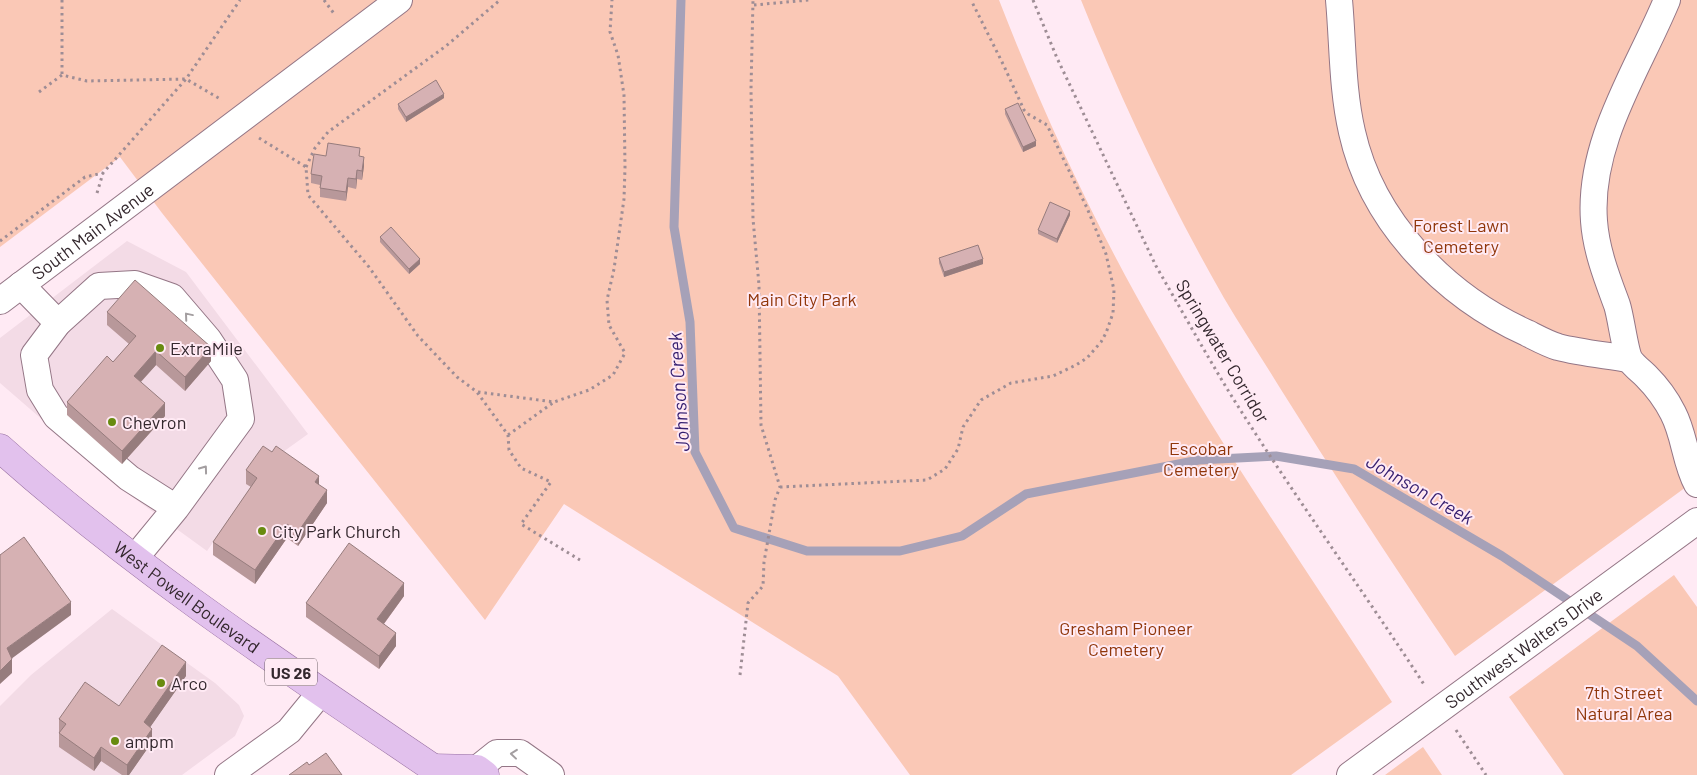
<svg xmlns="http://www.w3.org/2000/svg" width="1697" height="775" font-family="Barlow,sans-serif">
  <style>
    .built { fill: #f3dbe6 }
    .green { fill: #fac8b6 }
    .lines { fill: none; stroke-linecap: round; stroke-linejoin: round }
    .stream { stroke: #a6a1b8; stroke-width: 9 }
    .minor-casing { stroke: #947686; stroke-width: 28 }
    .major-casing { stroke: #9870a2; stroke-width: 29 }
    .path { stroke: #9e8d95; stroke-width: 3; stroke-dasharray: 2.5 4; stroke-linecap: butt }
    .minor { stroke: #fff; stroke-width: 26 }
    .major { stroke: #e2c1ed; stroke-width: 28 }
    .wall { fill: #b8989a }
    .shaded-wall { fill: #967c7d }
    .building { fill: #d6b1b3; stroke: #967c7d }
    .oneway { stroke: #a39ea0 }
    .poi-dot { fill: #688b10; stroke: #ffeaf4; stroke-width: 2 }
    .labels { text-anchor: middle; dominant-baseline: central; stroke-width: 4; stroke-linejoin: round; paint-order: stroke }
    .shield { fill: #ffeaf4; stroke: #706269; stroke-width: 1 }
    .shield-label { font-size: 16px; font-weight: bold; fill: #33272d }
    .park-label { font-size: 18px; fill: #90360a; stroke: #ffeaf4 }
    .street-label { font-size: 18px; fill: #33272d; stroke: #ffeaf4 }
    .poi-label { font-size: 18px; fill: #33272d; stroke: #ffeaf4; text-anchor: start }
    .water-label { font-size: 19px; font-style: italic; fill: #351e6f; stroke: #ffeaf4 }
  </style>
  <rect width="100%" height="100%" fill="#ffeaf4"/>
  <!-- built -->
  <path class="built" d="M 127,241 L 186,272 L 308,434 L 269,462 L 207,551 L 127,493 L 0,383 L 0,338 Z
    M 112,609 L 215,683 L 239,705 L 244,716 L 235,736 L 182,775 L 0,775 L 0,706 L 31,675 Z"/>
  <!-- green -->
  <path class="green" d="M 0,0 L 999,0 C 1044,116 1097,229 1159,336 C 1230,461 1314,581 1392,702 L 1291,775 L 910,775 L 838,676 L 564,504 L 485,620 L 162,213 L 120,157 L 0,247 Z
    M 1081,0 L 1697,0 L 1697,479 L 1455,656 C 1395,568 1337,479 1280,388 C 1262,358 1242,329 1224,298 C 1169,202 1122,102 1081,0 Z
    M 1674,575 L 1697,607 L 1697,775 L 1564,775 L 1509,697 Z
    M 1423,747 L 1442,775 L 1385,775 Z"/>
  <g class="lines">
    <!-- stream -->
    <path class="stream" d="M 681,0 L 674,227 L 690,322 L 695,452 L 734,528 L 807,551 L 900,551 L 962,536 L 1026,494 L 1199,460 L 1276,456 L 1354,469 L 1502,556 L 1637,646 L 1697,701"/>
    <!-- minor casing -->
    <g class="minor-casing">
      <g id="minor">
        <path d="M 1339,0 C 1343,44 1342,89 1352,132 C 1372,222 1445,296 1527,333 C 1537,338 1548,344 1558,347 C 1581,353 1606,355 1629,359"/>
        <path d="M 1667,0 C 1638,70 1588,142 1594,221 C 1596,250 1607,278 1617,305 C 1621,317 1625,352 1630,360 C 1634,366 1641,371 1646,376 C 1657,387 1666,399 1673,413 C 1685,436 1685,462 1697,484"/>
        <path d="M 21,285 L 58,323"/>
        <path id="s1" d="M 0,301 L 399,0"/>
        <path d="M 135,558 L 176,508 L 241,419 L 235,380 L 208,339 L 172,297 L 135,284 L 99,286 L 58,323 L 34,355 L 40,390 L 56,416 L 129,478 L 176,508"/>
        <path d="M 477,769 L 497,753 L 520,753 L 551,775"/>
        <path d="M 228,775 L 289,731 L 321,692"/>
        <path id="s2" d="M 1350,775 L 1697,521"/>
      </g>
    </g>
    <!-- major casing -->
    <g class="major-casing">
      <g id="major">
        <path id="s3" d="M 0,448 C 134,568 284,667 433,768 L 438,775"/>
        <path d="M 433,768 L 477,769 L 485,775"/>
      </g>
    </g>
    <!-- path -->
    <path class="path" d="M 62,0 L 62,75
      M 324,0 L 335,15
      M 1033,0 L 1057,58 L 1156,266 C 1179,306 1202,347 1226,387 C 1289,489 1360,586 1425,686
      M 754,5 L 809,0
      M 39,92 L 62,75 L 87,81 L 186,79 L 222,100
      M 259,138 L 306,167 L 308,195 L 369,267 L 418,336 L 457,377 L 477,392 L 508,435 L 509,450 L 521,468 L 551,482 L 521,524 L 580,560
      M 306,167 L 315,148 L 328,132 L 446,46 L 500,0
      M 97,193 L 103,173
      M 0,241 L 85,177 L 103,173 L 186,79 L 240,0
      M 478,392 L 554,402 L 589,390 L 613,375 L 625,353 L 609,325 L 607,300 L 614,269 L 624,199 L 625,167 L 624,95 L 618,55 L 610,32 L 612,0
      M 508,435 L 554,402
      M 780,487 L 927,480 L 945,469 L 958,449 L 963,427 L 981,400 L 1011,383 L 1053,376 L 1076,365 L 1087,358 L 1101,342 L 1106,333 L 1113,313 L 1114,290 L 1106,254 L 1087,208 L 1047,125 L 1028,114 L 1024,110 L 1004,66 L 971,0
      M 740,675 L 748,603 L 763,586 L 764,562 L 775,500 L 780,487 L 761,425 L 759,285 L 753,219 L 751,89 L 753,0
      M 1456,730 L 1486,775"/>
    <!-- minor -->
    <use href="#minor" class="minor"/>
    <!-- major -->
    <use href="#major" class="major"/>
  </g>
  <!-- wall -->
  <path class="wall" d="M 444,98 L 406,122 L 398,109 L 398,104 Z
    M 1005,109 L 1036,146 L 1023,152 L 1005,114 Z
    M 326,156 L 360,157 L 364,166 L 362,180 L 357,179 L 356,189 L 348,187 L 346,201 L 320,197 L 320,185 L 311,183 L 311,174 Z
    M 1070,215 L 1057,243 L 1038,234 L 1038,230 Z
    M 380,237 L 420,264 L 409,274 L 380,242 Z
    M 939,258 L 983,264 L 944,277 L 939,263 Z
    M 107,312 L 211,361 L 185,391 L 156,365 L 141,382 L 165,416 L 122,464 L 67,415 L 67,402 L 113,362 L 129,344 L 107,325 Z
    M 246,470 L 319,485 L 327,503 L 298,546 L 287,538 L 255,584 L 213,555 L 213,542 L 251,487 L 246,484 Z
    M 404,596 L 384,624 L 396,646 L 379,669 L 306,617 L 306,603 Z
    M 186,676 L 150,727 L 152,742 L 129,775 L 122,775 L 101,761 L 94,771 L 59,747 L 59,719 L 119,706 Z"/>
  <!-- shaded-wall -->
  <path class="shaded-wall" d="M 444,94 L 444,98 L 406,122 L 406,117 Z
    M 1036,141 L 1036,146 L 1023,152 L 1023,147 Z
    M 364,157 L 364,166 L 362,180 L 362,171 Z
    M 357,170 L 357,179 L 356,189 L 356,179 Z
    M 348,178 L 348,187 L 346,201 L 346,192 Z
    M 1070,211 L 1070,215 L 1057,243 L 1057,239 Z
    M 420,259 L 420,264 L 409,274 L 409,269 Z
    M 983,259 L 983,264 L 944,277 L 944,272 Z
    M 211,347 L 211,361 L 185,391 L 185,377 Z
    M 156,351 L 156,365 L 134,389 L 134,376 Z
    M 165,403 L 165,416 L 122,464 L 122,451 Z
    M 319,476 L 319,489 L 315,482 Z
    M 327,490 L 327,503 L 298,546 L 298,532 Z
    M 287,524 L 287,538 L 255,584 L 255,570 Z
    M 404,583 L 404,596 L 377,633 L 377,619 Z
    M 71,602 L 71,615 L 7,662 L 7,648 Z
    M 396,633 L 396,646 L 379,669 L 379,656 Z
    M 12,659 L 12,673 L 0,684 L 0,671 Z
    M 186,662 L 186,676 L 144,736 L 144,722 Z
    M 152,729 L 152,742 L 129,775 L 127,775 L 127,765 Z
    M 101,747 L 101,761 L 94,771 L 94,758 Z"/>
  <!-- building -->
  <path class="building" d="M 436,80 L 444,94 L 406,117 L 398,104 Z
    M 1018,103 L 1036,141 L 1023,147 L 1005,109 Z
    M 328,143 L 360,148 L 359,156 L 364,157 L 362,171 L 357,170 L 356,179 L 348,178 L 346,192 L 320,188 L 322,176 L 311,174 L 314,154 L 326,156 Z
    M 1050,202 L 1070,211 L 1057,239 L 1038,230 Z
    M 391,227 L 420,259 L 409,269 L 380,237 Z
    M 978,245 L 983,259 L 944,272 L 939,258 Z
    M 135,280 L 211,347 L 185,377 L 156,351 L 134,376 L 165,403 L 122,451 L 67,402 L 107,356 L 113,362 L 136,336 L 107,312 Z
    M 263,446 L 272,452 L 276,446 L 319,476 L 315,482 L 327,490 L 298,532 L 287,524 L 255,570 L 213,542 L 257,478 L 246,470 Z
    M 24,537 L 71,602 L 7,648 L 12,659 L 0,671 L 0,555 Z
    M 349,543 L 404,583 L 377,619 L 396,633 L 379,656 L 306,603 Z
    M 162,645 L 186,662 L 144,722 L 152,729 L 127,765 L 101,747 L 94,758 L 59,733 L 66,724 L 59,719 L 85,682 L 119,706 Z
    M 326,753 L 342,775 L 289,775 L 307,762 L 309,765 Z"/>
  <!-- one-way arrows -->
  <defs><path id="oneway-chevron" d="M-2-3.5L2.5 0L-2 3.5" fill="none" stroke-width="1.6" stroke-linecap="round" stroke-linejoin="round" transform="scale(1.25)"/></defs>
  <g class="oneway">
    <use href="#oneway-chevron" transform="translate(188 316) rotate(-130)"/>
    <use href="#oneway-chevron" transform="translate(204 469) rotate(-54)"/>
    <use href="#oneway-chevron" transform="translate(514 754) rotate(-174)"/>
  </g>
  <!-- markers -->
  <g class="poi-dot">
    <circle cx="160" cy="348" r="5"/>
    <circle cx="112" cy="422" r="5"/>
    <circle cx="262" cy="531" r="5"/>
    <circle cx="161" cy="683" r="5"/>
    <circle cx="115" cy="741" r="5"/>
  </g>
  <g class="labels">
    <!-- shield labels -->
    <rect class="shield" x="265" y="658.5" width="52" height="27" rx="4"/>
    <g class="shield-label">
      <text x="291" y="672">US 26</text>
    </g>
    <!-- park labels -->
    <g class="park-label">
      <text x="1461" y="225">Forest Lawn<tspan x="1461" dy="21">Cemetery</tspan></text>
      <text x="802" y="299">Main City Park</text>
      <text x="1201" y="448">Escobar<tspan x="1201" dy="21">Cemetery</tspan></text>
      <text x="1126" y="628">Gresham Pioneer<tspan x="1126" dy="21">Cemetery</tspan></text>
      <text x="1624" y="692">7th Street<tspan x="1624" dy="21">Natural Area</tspan></text>
    </g>
    <!-- street labels -->
    <g class="street-label">
      <text stroke="none"><textPath href="#s1" startOffset="116">South Main Avenue</textPath></text>
      <text transform="translate(1223 351) rotate(59)">Springwater Corridor</text>
      <text stroke="none"><textPath href="#s3" startOffset="239">West Powell Boulevard</textPath></text>
      <text stroke="none"><textPath href="#s2" startOffset="215">Southwest Walters Drive</textPath></text>
    </g>
    <!-- poi labels -->
    <g class="poi-label">
      <text x="170" y="348">ExtraMile</text>
      <text x="122" y="422">Chevron</text>
      <text x="272" y="531">City Park Church</text>
      <text x="171" y="683">Arco</text>
      <text x="125" y="741">ampm</text>
    </g>
    <!-- water labels -->
    <g class="water-label">
      <text transform="translate(678 392) rotate(-94)">Johnson Creek</text>
      <text transform="translate(1420 489) rotate(30)">Johnson Creek</text>
    </g>
  </g>
</svg>
